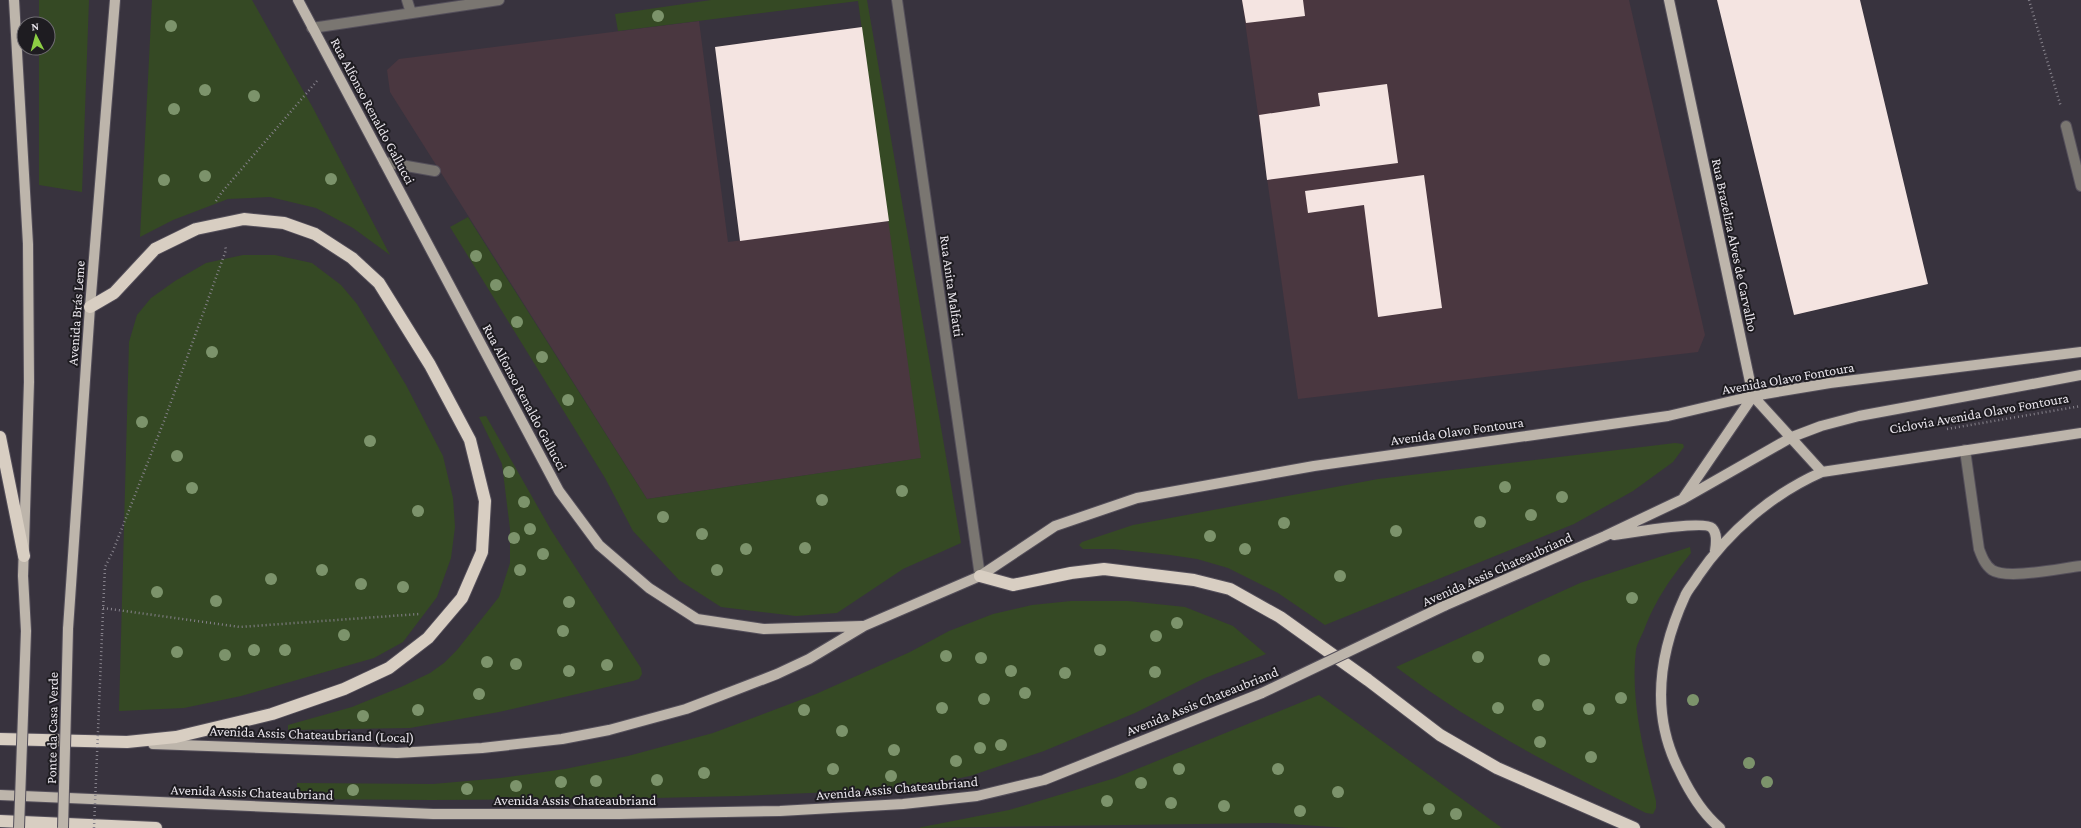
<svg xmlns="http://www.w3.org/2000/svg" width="2081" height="828" font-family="'Crimson Pro',serif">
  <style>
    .industrial { fill: #4a3740 }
    .green { fill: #354924 }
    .building { fill: #f4e4e1 }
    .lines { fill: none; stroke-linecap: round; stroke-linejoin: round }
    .minor-casing { stroke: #544f5a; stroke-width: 12 }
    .major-casing { stroke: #544f5a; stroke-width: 12 }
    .highway-casing { stroke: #544f5a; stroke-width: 14 }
    .path { stroke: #86828b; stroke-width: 2.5; stroke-dasharray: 1 3; stroke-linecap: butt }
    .minor { stroke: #7a7671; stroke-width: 10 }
    .major { stroke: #bdb5ab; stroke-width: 10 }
    .highway { stroke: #d8cec2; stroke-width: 12 }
    .major-bridge-casing { stroke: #544f5a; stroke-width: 12; stroke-linecap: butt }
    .path-bridge { stroke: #86828b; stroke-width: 2.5; stroke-dasharray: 1 3; stroke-linecap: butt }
    .major-bridge { stroke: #bdb5ab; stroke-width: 10 }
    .tree { fill: #7c936b }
    .labels { text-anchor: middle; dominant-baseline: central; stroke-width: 4; stroke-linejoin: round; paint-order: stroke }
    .street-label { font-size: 14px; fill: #e9e5ec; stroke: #1e1c21 }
  </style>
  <rect width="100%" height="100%" fill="#38333e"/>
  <!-- industrial -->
  <path class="industrial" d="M 1242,0 L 1629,0 L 1705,335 L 1698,352 L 1298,399 Z
    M 699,21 L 728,242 L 889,221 L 922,458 L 647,499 L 390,92 L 387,70 L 399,59 Z"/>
  <!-- green -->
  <path class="green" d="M 39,0 L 89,0 L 82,192 L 39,185 L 39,48 L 48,48 L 48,24 L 39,24 Z
    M 152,0 L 252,0 L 313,108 L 390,255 L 353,228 L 316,208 L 270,197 L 228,199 L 173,220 L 140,237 Z
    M 711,0 L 867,0 L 961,543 L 903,569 L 837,613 L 796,616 L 721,607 L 679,580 L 633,531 L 605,478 L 450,227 L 468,217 L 647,499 L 921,458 L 858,1 L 618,31 L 615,14 Z
    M 243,255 L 275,255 L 312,263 L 341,285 L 357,304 L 406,385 L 443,456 L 453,498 L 455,527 L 451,558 L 437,597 L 403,642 L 374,658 L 241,696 L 184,708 L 119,711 L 129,342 L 137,315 L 151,298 L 175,281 L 206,263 Z
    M 486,416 L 551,530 L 641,668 L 642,674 L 639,679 L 633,681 L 499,712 L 410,728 L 288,730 L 288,725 L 352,707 L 401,687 L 430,673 L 444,663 L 457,650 L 499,597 L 510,563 L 510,529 L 502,464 L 479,417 Z
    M 1675,443 L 1683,444 L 1684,447 L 1673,462 L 1633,491 L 1574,524 L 1325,625 L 1278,593 L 1228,568 L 1197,559 L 1170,555 L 1113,549 L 1083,549 L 1079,545 L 1082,542 L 1133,525 L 1378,479 Z
    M 1690,547 L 1691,553 C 1670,579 1656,599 1644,630 C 1641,637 1637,644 1636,650 C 1630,700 1644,753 1656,801 L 1656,808 L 1653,814 L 1646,813 C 1560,770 1474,726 1396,667 L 1580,583 Z
    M 1071,601 L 1128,601 L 1185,607 L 1233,626 L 1266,654 L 1205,678 L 1135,713 L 1044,751 L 970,776 L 907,789 L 740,796 L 611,799 L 432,800 L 298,799 L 297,783 L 433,784 L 501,778 L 565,769 L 628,756 L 713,733 L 816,694 L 910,652 L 949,631 L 993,614 L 1032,605 Z
    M 1319,695 L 1502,828 L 1348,828 L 1273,823 L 917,828 L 1009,810 L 1115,778 Z"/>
  <!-- building -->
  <path class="building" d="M 1242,0 L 1303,0 L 1305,16 L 1246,23 Z
    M 1717,0 L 1860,0 L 1928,284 L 1794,315 Z
    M 862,27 L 889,221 L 740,241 L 715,47 Z
    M 1387,84 L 1398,163 L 1267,180 L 1259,115 L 1320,106 L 1318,93 Z
    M 1424,175 L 1442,308 L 1378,317 L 1364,205 L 1308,213 L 1305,191 Z"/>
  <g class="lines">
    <!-- minor casing -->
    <g class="minor-casing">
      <path id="minor" d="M 407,0 L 411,13
        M 897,0 L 980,576
        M 312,28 L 499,0
        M 2066,126 L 2081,186
        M 384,162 L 435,171
        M 1965,450 L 1979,549 C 1982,557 1985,565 1992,570 C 2007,580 2062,568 2081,566"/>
    </g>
    <!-- major casing -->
    <g class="major-casing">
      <path id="major" d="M 14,0 L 28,244 L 29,382 L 23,576
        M 298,0 L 559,491 L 599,545 L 649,588 L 697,619 L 764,629 L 862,626
        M 1669,0 L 1753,396 L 1822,472
        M 1684,497 L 1753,396
        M 1614,535 C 1629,533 1704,520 1712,528 C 1718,534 1716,544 1715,551
        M 1444,606 L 1605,536 L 1683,499 L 1792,437 L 1821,426 L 1859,416 L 2081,375
        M 68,629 L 90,307 L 115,0
        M 153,744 L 397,753 L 482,748 L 562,739 L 609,730 L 686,709 L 777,674 L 809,659 L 864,626 L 980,576 L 1055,526 L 1137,498 L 1314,466 L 1668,416 L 1753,396 L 1830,383 L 2081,352
        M 0,795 L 433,814 L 620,814 L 780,811 L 903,804 L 977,796 L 1044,780 L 1262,693
        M 1720,828 C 1702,813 1690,793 1680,772 C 1650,715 1659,653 1685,596 C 1688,589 1694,583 1698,576 C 1728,532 1772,494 1822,472 L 2081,433"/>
    </g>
    <!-- highway casing -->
    <g class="highway-casing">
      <path id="highway" d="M 0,437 L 24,556
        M 980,576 L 1013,585 L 1071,573 L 1104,569 L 1194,580 L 1230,589 L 1280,617 L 1368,680 L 1440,735 L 1497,768 L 1634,828
        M 0,739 L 127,742 L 176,737 L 272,714 L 344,689 L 389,668 L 428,638 L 462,598 L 482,552 L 485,501 L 470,440 L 430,365 L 379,283 L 352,258 L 315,234 L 284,223 L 244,219 L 196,229 L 155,249 L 114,293 L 90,307
        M 0,821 L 156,828"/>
    </g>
    <!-- path -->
    <path class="path" d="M 2029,0 L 2061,107
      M 216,201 L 222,192 L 317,81
      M 1947,429 L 2081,406
      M 103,608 L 240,627 L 419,614
      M 102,634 L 105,567 L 113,551 L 164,421 L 226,250 L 225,245"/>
    <!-- minor -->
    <use href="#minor" class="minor"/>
    <!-- major -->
    <use href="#major" class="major"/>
    <!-- highway -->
    <use href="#highway" class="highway"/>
    <!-- major-bridge casing -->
    <g class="major-bridge-casing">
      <path id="major-bridge" d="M 1262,693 L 1444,606
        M 19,828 L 26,631 L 23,576
        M 63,828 L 68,629"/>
    </g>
    <!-- path-bridge -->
    <path class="path-bridge" d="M 94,828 L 102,634"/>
    <!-- major-bridge -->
    <use href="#major-bridge" class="major-bridge"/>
  </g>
  <!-- trees -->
  <g class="tree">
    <circle cx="658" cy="16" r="6"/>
    <circle cx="171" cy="26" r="6"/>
    <circle cx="205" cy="90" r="6"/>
    <circle cx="254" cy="96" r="6"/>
    <circle cx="174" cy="109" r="6"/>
    <circle cx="205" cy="176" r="6"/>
    <circle cx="331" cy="179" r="6"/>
    <circle cx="164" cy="180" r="6"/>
    <circle cx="476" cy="256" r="6"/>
    <circle cx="496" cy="285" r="6"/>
    <circle cx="517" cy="322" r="6"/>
    <circle cx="212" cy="352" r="6"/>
    <circle cx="542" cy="357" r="6"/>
    <circle cx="568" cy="400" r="6"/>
    <circle cx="142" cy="422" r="6"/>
    <circle cx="370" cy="441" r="6"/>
    <circle cx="177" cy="456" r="6"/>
    <circle cx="509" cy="472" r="6"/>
    <circle cx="1505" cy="487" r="6"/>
    <circle cx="192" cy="488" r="6"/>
    <circle cx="902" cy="491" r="6"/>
    <circle cx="1562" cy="497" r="6"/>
    <circle cx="822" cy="500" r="6"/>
    <circle cx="524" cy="502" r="6"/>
    <circle cx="418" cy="511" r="6"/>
    <circle cx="1531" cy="515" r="6"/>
    <circle cx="663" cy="517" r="6"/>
    <circle cx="1480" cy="522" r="6"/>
    <circle cx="1284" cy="523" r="6"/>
    <circle cx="530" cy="529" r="6"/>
    <circle cx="1396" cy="531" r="6"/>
    <circle cx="702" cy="534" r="6"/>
    <circle cx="1210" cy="536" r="6"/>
    <circle cx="514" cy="538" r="6"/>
    <circle cx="805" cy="548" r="6"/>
    <circle cx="746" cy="549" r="6"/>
    <circle cx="1245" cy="549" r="6"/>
    <circle cx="543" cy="554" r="6"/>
    <circle cx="322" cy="570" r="6"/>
    <circle cx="520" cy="570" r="6"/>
    <circle cx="717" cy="570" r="6"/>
    <circle cx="1340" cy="576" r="6"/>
    <circle cx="271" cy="579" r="6"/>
    <circle cx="361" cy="584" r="6"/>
    <circle cx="403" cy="587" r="6"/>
    <circle cx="157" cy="592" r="6"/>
    <circle cx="1632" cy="598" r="6"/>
    <circle cx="216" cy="601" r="6"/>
    <circle cx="569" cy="602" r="6"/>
    <circle cx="1177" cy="623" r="6"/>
    <circle cx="563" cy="631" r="6"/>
    <circle cx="344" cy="635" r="6"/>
    <circle cx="1156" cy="636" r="6"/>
    <circle cx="254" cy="650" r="6"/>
    <circle cx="285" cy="650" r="6"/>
    <circle cx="1100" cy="650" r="6"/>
    <circle cx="177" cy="652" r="6"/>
    <circle cx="225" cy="655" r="6"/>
    <circle cx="946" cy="656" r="6"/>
    <circle cx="1478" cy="657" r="6"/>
    <circle cx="981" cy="658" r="6"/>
    <circle cx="1544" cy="660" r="6"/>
    <circle cx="487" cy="662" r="6"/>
    <circle cx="516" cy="664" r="6"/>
    <circle cx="607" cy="665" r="6"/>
    <circle cx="569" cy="671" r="6"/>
    <circle cx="1011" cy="671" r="6"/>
    <circle cx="1155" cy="672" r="6"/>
    <circle cx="1065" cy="673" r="6"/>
    <circle cx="1025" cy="693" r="6"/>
    <circle cx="479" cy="694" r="6"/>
    <circle cx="1621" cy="698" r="6"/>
    <circle cx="984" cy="699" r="6"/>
    <circle cx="1693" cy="700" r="6"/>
    <circle cx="1538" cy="705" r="6"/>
    <circle cx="942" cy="708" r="6"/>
    <circle cx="1498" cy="708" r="6"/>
    <circle cx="1589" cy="709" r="6"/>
    <circle cx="418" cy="710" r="6"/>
    <circle cx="804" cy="710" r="6"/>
    <circle cx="363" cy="716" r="6"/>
    <circle cx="842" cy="731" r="6"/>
    <circle cx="1540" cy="742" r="6"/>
    <circle cx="1001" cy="745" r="6"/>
    <circle cx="980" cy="748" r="6"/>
    <circle cx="894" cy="750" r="6"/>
    <circle cx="1591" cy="757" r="6"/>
    <circle cx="956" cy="761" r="6"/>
    <circle cx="1749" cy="763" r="6"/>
    <circle cx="833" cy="769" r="6"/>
    <circle cx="1179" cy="769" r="6"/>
    <circle cx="1278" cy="769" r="6"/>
    <circle cx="704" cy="773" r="6"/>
    <circle cx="891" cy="776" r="6"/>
    <circle cx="657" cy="780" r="6"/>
    <circle cx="596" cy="781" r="6"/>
    <circle cx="561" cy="782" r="6"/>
    <circle cx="1767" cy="782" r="6"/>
    <circle cx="1141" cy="783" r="6"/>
    <circle cx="516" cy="786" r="6"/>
    <circle cx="467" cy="789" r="6"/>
    <circle cx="353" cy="790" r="6"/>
    <circle cx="1338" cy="792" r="6"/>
    <circle cx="1107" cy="801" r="6"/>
    <circle cx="1171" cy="803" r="6"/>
    <circle cx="1224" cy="806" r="6"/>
    <circle cx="1429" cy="809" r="6"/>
    <circle cx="1300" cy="811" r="6"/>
    <circle cx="1456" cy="814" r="6"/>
  </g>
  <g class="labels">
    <!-- street labels -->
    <g class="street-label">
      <text transform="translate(373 111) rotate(62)">Rua Alfonso Renaldo Gallucci</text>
      <text transform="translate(1735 245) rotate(78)">Rua Brazeliza Alves de Carvalho</text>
      <text transform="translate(952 286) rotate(82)">Rua Anita Malfatti</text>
      <text transform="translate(76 313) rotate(-86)">Avenida Brás Leme</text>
      <text transform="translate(1788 378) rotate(-10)">Avenida Olavo Fontoura</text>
      <text transform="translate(525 397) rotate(62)">Rua Alfonso Renaldo Gallucci</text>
      <text transform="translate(1979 413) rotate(-10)">Ciclovia Avenida Olavo Fontoura</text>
      <text transform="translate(1457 431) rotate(-8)">Avenida Olavo Fontoura</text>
      <text transform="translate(1497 569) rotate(-24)">Avenida Assis Chateaubriand</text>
      <text transform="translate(1202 701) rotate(-22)">Avenida Assis Chateaubriand</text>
      <text transform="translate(52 728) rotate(-89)">Ponte da Casa Verde</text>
      <text transform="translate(312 734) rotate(2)">Avenida Assis Chateaubriand (Local)</text>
      <text transform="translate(897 788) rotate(-5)">Avenida Assis Chateaubriand</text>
      <text transform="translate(252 792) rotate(2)">Avenida Assis Chateaubriand</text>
      <text x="575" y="800">Avenida Assis Chateaubriand</text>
    </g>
  </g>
  <!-- north arrow -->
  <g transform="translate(36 36) rotate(354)"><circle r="19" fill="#1e1c21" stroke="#6f6c72"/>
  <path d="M0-3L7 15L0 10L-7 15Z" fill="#8dce44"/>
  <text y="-6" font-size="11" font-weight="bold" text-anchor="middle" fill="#e9e5ec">N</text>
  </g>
</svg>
